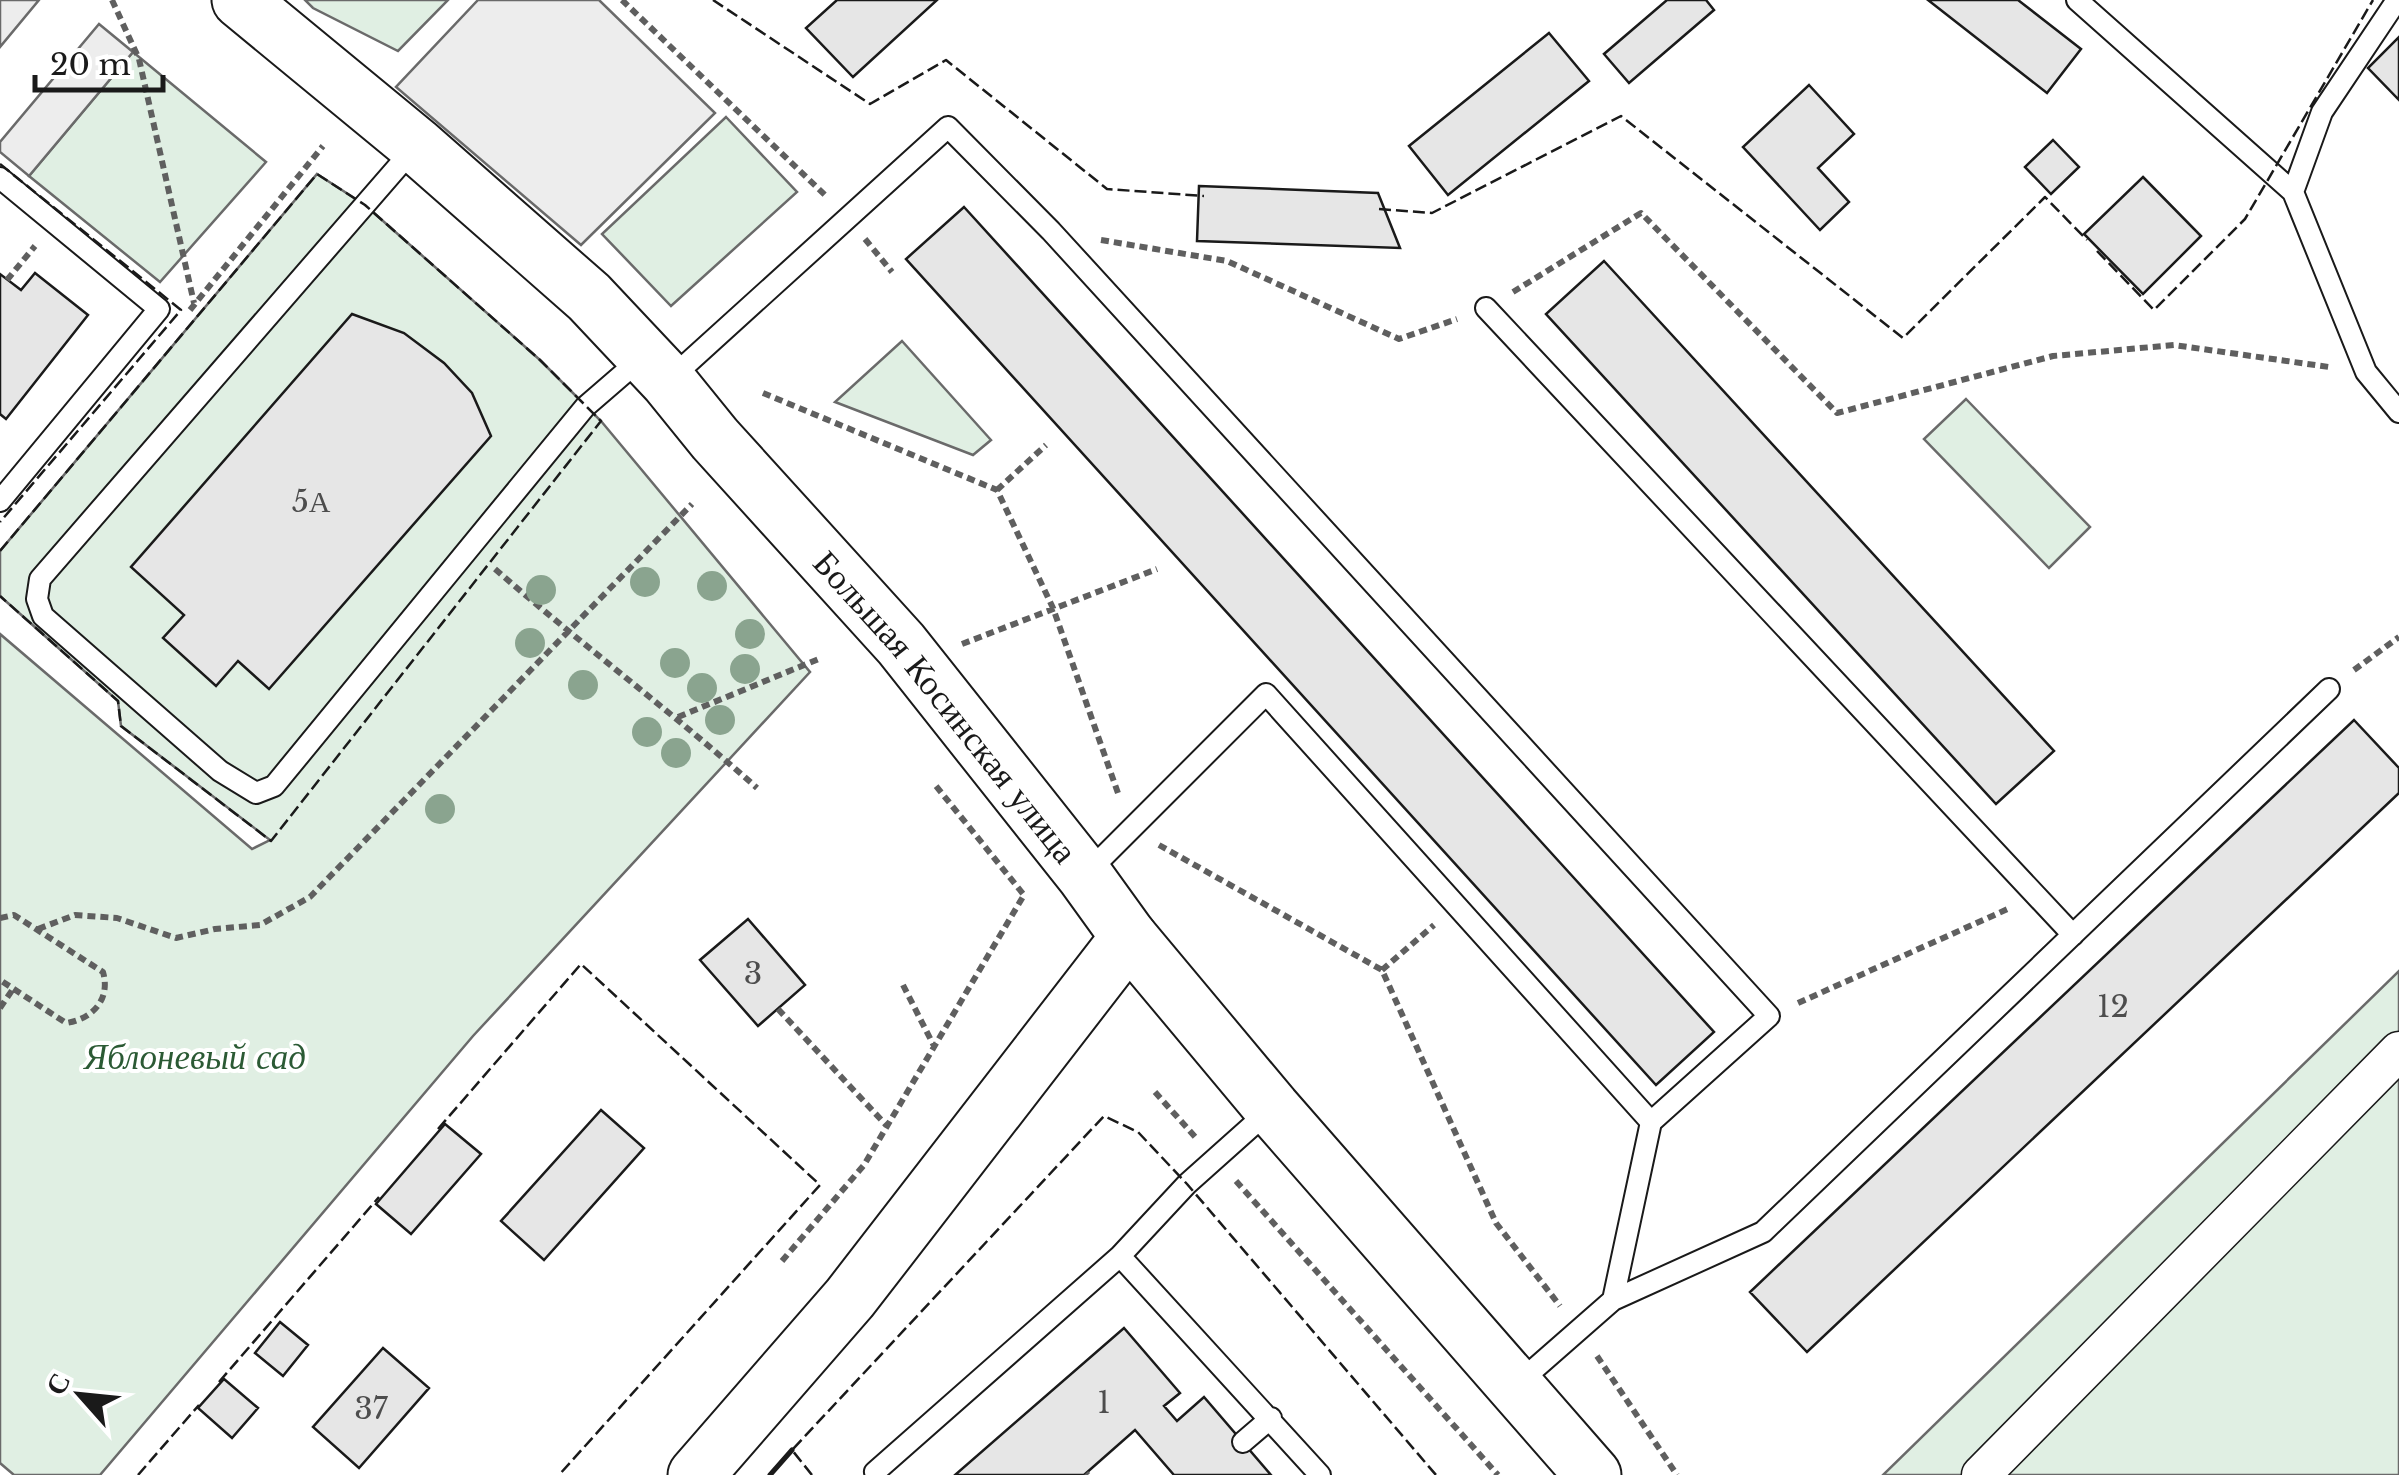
<svg xmlns="http://www.w3.org/2000/svg" width="2399" height="1475" font-family="'Libre Baskerville',serif">
  <style>
    .green { fill: #e0efe3; stroke: #6a6a6a; stroke-width: 2.5 }
    .parking { fill: #ededed; stroke: #6a6a6a; stroke-width: 2.5 }
    .building { fill: #e6e6e6; stroke: #1a1a1a; stroke-width: 2.5 }
    .lines { fill: none; stroke-linecap: round; stroke-linejoin: round }
    .lane-casing { stroke: #1a1a1a; stroke-width: 24 }
    .street-casing { stroke: #1a1a1a; stroke-width: 41 }
    .secondary-casing { stroke: #1a1a1a; stroke-width: 59 }
    .path { stroke: #5f5f5f; stroke-width: 6; stroke-dasharray: 8 5; stroke-linecap: butt }
    .lane { stroke: #fff; stroke-width: 20 }
    .street { stroke: #fff; stroke-width: 38 }
    .secondary { stroke: #fff; stroke-width: 55 }
    .fence { stroke: #1a1a1a; stroke-width: 2.5; stroke-dasharray: 12 5; stroke-linecap: butt }
    .wall { stroke: #1a1a1a; stroke-width: 5 }
    .tree { fill: #8aa48f }
    .labels { text-anchor: middle; dominant-baseline: central; stroke-width: 8; stroke-linejoin: round; paint-order: stroke }
    .number-label { font-size: 30px; fill: #4d4d4d }
    .street-label { font-size: 35px; fill: #1a1a1a; stroke: #fff }
    .park-label { font-size: 35px; font-style: italic; fill: #2b5a34; stroke: #fff }
  </style>
  <rect width="100%" height="100%" fill="#fff"/>
  <!-- green -->
  <path class="green" d="M 305,0 L 448,0 L 398,51 L 313,8 Z
    M 133,52 L 266,162 L 160,282 L 29,176 Z
    M 726,117 L 797,192 L 671,306 L 602,234 Z
    M 317,174 L 365,205 L 540,360 L 601,421 L 810,672 L 473,1036 L 100,1475 L 14,1475 L 0,1463 L 0,634 L 252,849 L 270,840 L 121,726 L 118,701 L 0,596 L 0,551 Z
    M 902,341 L 991,440 L 973,455 L 835,402 Z
    M 1966,399 L 2090,527 L 2049,568 L 1924,439 Z
    M 2399,971 L 2399,1475 L 1883,1475 Z"/>
  <!-- parking -->
  <path class="parking" d="M 0,0 L 39,0 L 0,47 Z
    M 478,0 L 599,0 L 715,113 L 581,245 L 396,87 Z
    M 99,24 L 133,52 L 29,176 L 0,152 L 0,142 Z"/>
  <!-- building -->
  <path class="building" d="M 837,0 L 937,0 L 853,77 L 806,28 Z
    M 1667,0 L 1706,0 L 1714,10 L 1629,83 L 1604,54 Z
    M 1928,0 L 2018,0 L 2081,49 L 2047,93 Z
    M 1549,33 L 1589,81 L 1448,195 L 1409,146 Z
    M 2399,37 L 2399,100 L 2368,68 Z
    M 1809,85 L 1854,134 L 1818,168 L 1849,202 L 1820,230 L 1743,147 Z
    M 2053,140 L 2079,167 L 2051,194 L 2025,167 Z
    M 2143,177 L 2201,236 L 2143,294 L 2084,234 Z
    M 1199,186 L 1378,193 L 1400,248 L 1197,241 Z
    M 964,207 L 1714,1032 L 1656,1085 L 906,259 Z
    M 1604,261 L 2054,751 L 1996,804 L 1546,314 Z
    M 35,273 L 88,315 L 6,419 L 0,414 L 0,274 L 21,290 Z
    M 352,314 L 404,333 L 444,363 L 472,393 L 491,436 L 269,689 L 238,661 L 216,686 L 163,638 L 184,615 L 131,567 Z
    M 2354,720 L 2399,768 L 2399,793 L 1807,1352 L 1750,1292 Z
    M 748,919 L 805,985 L 758,1026 L 700,960 Z
    M 601,1110 L 644,1148 L 544,1260 L 501,1221 Z
    M 445,1124 L 481,1154 L 411,1234 L 376,1204 Z
    M 280,1322 L 308,1345 L 283,1376 L 255,1353 Z
    M 1124,1328 L 1180,1393 L 1164,1406 L 1177,1421 L 1204,1397 L 1271,1475 L 1174,1475 L 1135,1430 L 1084,1475 L 955,1475 Z
    M 383,1348 L 429,1388 L 359,1468 L 313,1427 Z
    M 224,1379 L 258,1408 L 232,1438 L 198,1408 Z"/>
  <g class="lines">
    <!-- lane casing -->
    <g class="lane-casing">
      <path id="lane" d="M 2077,0 L 2293,192
        M 2397,0 L 2322,112 L 2293,192 L 2366,372 L 2399,412
        M 415,147 L 40,579 L 37,599 L 43,616 L 220,771 L 256,793 L 274,786 L 585,407 L 644,356
        M 0,178 L 159,309 L 0,501
        M 1486,308 L 2073,935
        M 669,380 L 948,127 L 1051,231 L 1769,1016 L 1651,1122 L 1613,1300 L 1516,1385
        M 1085,875 L 1266,694 L 1651,1122
        M 1120,1256 L 1320,1475
        M 1613,1300 L 1763,1232 L 2329,689
        M 1243,1442 L 1271,1418
        M 876,1475 L 875,1472 L 1120,1256 L 1187,1184 L 1271,1109"/>
    </g>
    <!-- street casing -->
    <g class="street-casing">
      <path id="street" d="M 1981,1475 L 2399,1051"/>
    </g>
    <!-- secondary casing -->
    <g class="secondary-casing">
      <g id="secondary">
        <path id="s1" d="M 240,0 L 416,145 L 589,297 L 668,381 L 715,439 L 901,644 L 1085,876 L 1129,937 L 1272,1108 L 1593,1475"/>
        <path d="M 696,1475 L 850,1298 L 1129,937"/>
      </g>
    </g>
    <!-- path -->
    <path class="path" d="M 112,0 L 139,59 L 194,303
      M 622,0 L 827,197
      M 865,239 L 892,272
      M 1101,240 L 1227,261 L 1399,339 L 1457,319
      M 7,280 L 35,246
      M 1513,292 L 1641,213 L 1837,413 L 2053,356 L 2174,345 L 2329,367
      M 190,310 L 323,146
      M 763,393 L 997,490 L 1053,608 L 1119,796
      M 997,490 L 1046,445
      M 495,569 C 581,644 672,712 757,788
      M 962,644 L 1157,569
      M 2354,670 L 2399,637
      M 678,717 L 821,658
      M 1159,845 L 1382,970 L 1496,1223 L 1560,1306
      M 0,918 L 14,915 L 103,972 C 111,1000 92,1019 66,1023 L 0,980
      M 38,929 L 75,915 L 117,918 L 176,938 L 215,929 L 260,925 L 310,897 L 692,504
      M 1382,970 L 1434,925
      M 903,985 L 934,1046
      M 1798,1003 L 2010,908
      M 0,1008 L 13,989
      M 778,1009 L 887,1126
      M 1155,1092 L 1197,1139
      M 1236,1181 L 1498,1475
      M 782,1261 L 864,1165 L 1024,895 L 936,786
      M 1597,1356 L 1677,1475
      M 1086,1473 L 1088,1475"/>
    <!-- lane -->
    <use href="#lane" class="lane"/>
    <!-- street -->
    <use href="#street" class="street"/>
    <!-- secondary -->
    <use href="#secondary" class="secondary"/>
    <!-- fence -->
    <path class="fence" d="M 713,0 L 870,104 L 946,60 L 1107,189 L 1204,196
      M 0,164 L 181,310 L 0,522
      M 1379,209 L 1432,213 L 1621,116 L 1903,338 L 2045,197 L 2087,240
      M 2097,251 L 2154,310 L 2245,219 L 2373,0
      M 0,551 L 317,174 L 365,205 L 540,360 L 601,421 L 271,841 L 121,726 L 118,701 L 0,596
      M 438,1129 L 581,964 L 820,1185 L 559,1475
      M 219,1382 L 379,1197
      M 138,1475 L 199,1405
      M 812,1475 L 792,1450 L 1104,1116 L 1138,1132 L 1187,1184 L 1436,1475"/>
    <!-- wall -->
    <path class="wall" d="M 770,1475 L 792,1450"/>
  </g>
  <!-- trees -->
  <g class="tree">
    <circle cx="645" cy="582" r="15"/>
    <circle cx="712" cy="586" r="15"/>
    <circle cx="541" cy="590" r="15"/>
    <circle cx="750" cy="634" r="15"/>
    <circle cx="530" cy="643" r="15"/>
    <circle cx="675" cy="663" r="15"/>
    <circle cx="745" cy="669" r="15"/>
    <circle cx="583" cy="685" r="15"/>
    <circle cx="702" cy="688" r="15"/>
    <circle cx="720" cy="720" r="15"/>
    <circle cx="647" cy="732" r="15"/>
    <circle cx="676" cy="753" r="15"/>
    <circle cx="440" cy="809" r="15"/>
  </g>
  <g class="labels">
    <!-- number labels -->
    <g class="number-label">
      <text x="311" y="501">5А</text>
      <text x="753" y="973">3</text>
      <text x="2113" y="1006">12</text>
      <text x="1104" y="1402">1</text>
      <text x="371" y="1408">37</text>
    </g>
    <!-- street labels -->
    <g class="street-label">
      <text stroke="none"><textPath href="#s1" startOffset="1002">Большая Косинская улица</textPath></text>
    </g>
    <!-- park labels -->
    <g class="park-label">
      <text x="195" y="1056">Яблоневый сад</text>
    </g>
  </g>
  <!-- north arrow -->
  <g transform="translate(80 1395) rotate(297)" stroke="#ffffff" stroke-width="8" paint-order="stroke">
  <path d="M0-8L18 38L0 25L-18 38Z" fill="#1a1a1a"/>
  <text y="-15" font-size="28" font-weight="bold" text-anchor="middle" fill="#1a1a1a">С</text>
  </g>
  <!-- scale -->
  <path d="M35 75v15h128v-15" fill="none" stroke="#1a1a1a" stroke-width="5"/>
  <text x="50" y="75" font-size="30" fill="#1a1a1a" stroke="#ffffff" stroke-width="8" paint-order="stroke">20 m</text>
</svg>
